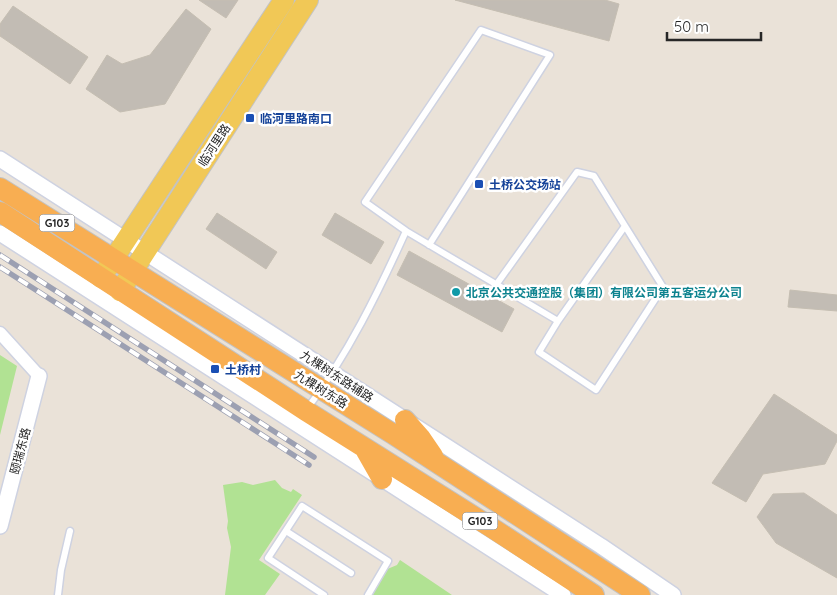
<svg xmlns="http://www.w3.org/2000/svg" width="837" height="595" font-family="Quicksand,'Noto Sans SC',sans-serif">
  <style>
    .green { fill: #b1e293 }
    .building { fill: #c2bcb4; stroke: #c5beb2 }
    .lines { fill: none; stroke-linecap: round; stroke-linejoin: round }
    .service-casing { stroke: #ced2e1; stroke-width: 9 }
    .minor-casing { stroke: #ced2e1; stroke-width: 15 }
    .tertiary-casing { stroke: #ced2e1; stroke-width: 18 }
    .primary-casing { stroke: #c3c3c3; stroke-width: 22 }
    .trunk-casing { stroke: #c3c3c3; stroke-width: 22 }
    .service { stroke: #fff; stroke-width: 6 }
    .minor { stroke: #fff; stroke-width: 12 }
    .tertiary { stroke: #fff; stroke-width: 15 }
    .primary { stroke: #f1c856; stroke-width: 20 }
    .trunk { stroke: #f8ae52; stroke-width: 20 }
    .rail-casing { stroke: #9ca0b2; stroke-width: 5.5 }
    .rail { stroke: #fff; stroke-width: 4; stroke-dasharray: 11; stroke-linecap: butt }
    .transit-dot { fill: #1a4fb4; stroke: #fff; stroke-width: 2 }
    .culture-dot { fill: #0f9aa8; stroke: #fff; stroke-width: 2 }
    .labels { text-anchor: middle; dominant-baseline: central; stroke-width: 5; stroke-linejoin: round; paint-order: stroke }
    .shield { fill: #fff; stroke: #686868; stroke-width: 1 }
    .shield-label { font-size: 11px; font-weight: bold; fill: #272727 }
    .transit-label { font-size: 12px; font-weight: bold; fill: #164399; stroke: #fff; text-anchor: start }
    .street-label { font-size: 12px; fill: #272727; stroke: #fff }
    .culture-label { font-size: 12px; font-weight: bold; fill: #0d838f; stroke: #fff; text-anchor: start }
  </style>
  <rect width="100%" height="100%" fill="#eae2d8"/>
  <!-- green -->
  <path class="green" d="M 0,355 L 17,366 L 0,435 Z
    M 275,480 L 282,488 L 291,492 L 293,489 L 302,495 L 259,560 L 280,574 L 265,595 L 225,595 L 231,547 L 227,528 L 228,521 L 223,485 L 242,482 L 253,485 Z
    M 400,560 L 452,595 L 368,595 L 385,570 L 397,565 Z"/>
  <!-- building -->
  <path class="building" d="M 199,0 L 238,0 L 226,18 Z
    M 455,0 L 605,0 L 619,4 L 609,41 Z
    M 13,6 L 88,57 L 70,84 L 0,36 L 0,24 Z
    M 186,9 L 211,29 L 165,104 L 120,112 L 86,89 L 107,55 L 122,64 L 150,55 Z
    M 217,213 L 277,252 L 266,269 L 206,229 Z
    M 335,213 L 384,242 L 371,264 L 322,235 Z
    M 409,251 L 514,309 L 502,332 L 397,275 Z
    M 790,290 L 837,295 L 837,311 L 788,307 Z
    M 774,394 L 837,435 L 837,441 L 825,464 L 763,474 L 746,502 L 712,483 Z
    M 804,493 L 837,515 L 837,578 L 776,543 L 757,517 L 773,494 Z"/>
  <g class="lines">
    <!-- service casing -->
    <g class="service-casing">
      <path id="service" d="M 406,231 L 365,202 L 481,30 L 550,55 L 429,245
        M 558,321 L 539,352 L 596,390 L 663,287 L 625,226
        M 307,409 C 348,354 378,293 406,231 L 558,321 L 625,226 L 594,176 L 577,172 L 496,285
        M 286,531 L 351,573
        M 58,595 L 61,570 L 70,531
        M 324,595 L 268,558 L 302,506 L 388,561 L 368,595"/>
    </g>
    <!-- minor casing -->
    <g class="minor-casing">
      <path id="minor" d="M 0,333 L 39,376"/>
    </g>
    <!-- tertiary casing -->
    <g class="tertiary-casing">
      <path id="tertiary" d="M 0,159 L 601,546 L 673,595
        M 0,233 L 563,595
        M 0,526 L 39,376"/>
    </g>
    <!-- primary casing -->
    <g class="primary-casing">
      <path id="primary" d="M 101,278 L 284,0
        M 120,291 L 308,0"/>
    </g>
    <!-- trunk casing -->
    <g class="trunk-casing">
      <path id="trunk" d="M 0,188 L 393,434 L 640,595
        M 0,212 L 306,411 L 492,528 L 594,595
        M 405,420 L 420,437 L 433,456
        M 366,451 L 382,479"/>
    </g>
    <!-- service -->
    <use href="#service" class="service"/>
    <!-- minor -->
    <use href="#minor" class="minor"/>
    <!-- tertiary -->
    <use href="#tertiary" class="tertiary"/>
    <!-- primary -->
    <use href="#primary" class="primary"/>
    <!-- trunk -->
    <use href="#trunk" class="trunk"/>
    <!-- rail casing -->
    <g class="rail-casing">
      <path id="rail" d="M 0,255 L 314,457
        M 0,267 L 309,465"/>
    </g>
    <!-- rail -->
    <use href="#rail" class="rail"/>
  </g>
  <!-- markers -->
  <g class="transit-dot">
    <rect x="245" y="113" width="10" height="10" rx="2.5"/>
    <rect x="474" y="179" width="10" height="10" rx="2.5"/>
    <rect x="210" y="364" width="10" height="10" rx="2.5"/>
  </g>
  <circle class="culture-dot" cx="456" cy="292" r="5"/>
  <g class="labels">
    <!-- shield labels -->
    <g class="shield">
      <rect x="39.5" y="214.5" width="35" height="17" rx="4"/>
      <rect x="462.5" y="512.5" width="35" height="17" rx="4"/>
    </g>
    <g class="shield-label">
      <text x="57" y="223">G103</text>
      <text x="480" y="521">G103</text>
    </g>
    <!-- transit labels -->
    <g class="transit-label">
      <text x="260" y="118">临河里路南口</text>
      <text x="489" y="184">土桥公交场站</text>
      <text x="225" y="369">土桥村</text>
    </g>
    <!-- street labels -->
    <g class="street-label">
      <text transform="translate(214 145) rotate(-57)">临河里路</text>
      <text transform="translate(337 376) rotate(33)">九棵树东路辅路</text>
      <text transform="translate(321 389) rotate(32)">九棵树东路</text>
      <text transform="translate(20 451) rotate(-75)">颐瑞东路</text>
    </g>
    <!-- culture labels -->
    <g class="culture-label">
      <text x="466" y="292">北京公共交通控股（集团）有限公司第五客运分公司</text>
    </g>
  </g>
  <!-- scale -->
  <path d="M667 32v8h94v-8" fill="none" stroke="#272727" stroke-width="2.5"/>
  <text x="674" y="32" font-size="15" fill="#272727" stroke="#ffffff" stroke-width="4" paint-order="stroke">50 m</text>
</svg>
